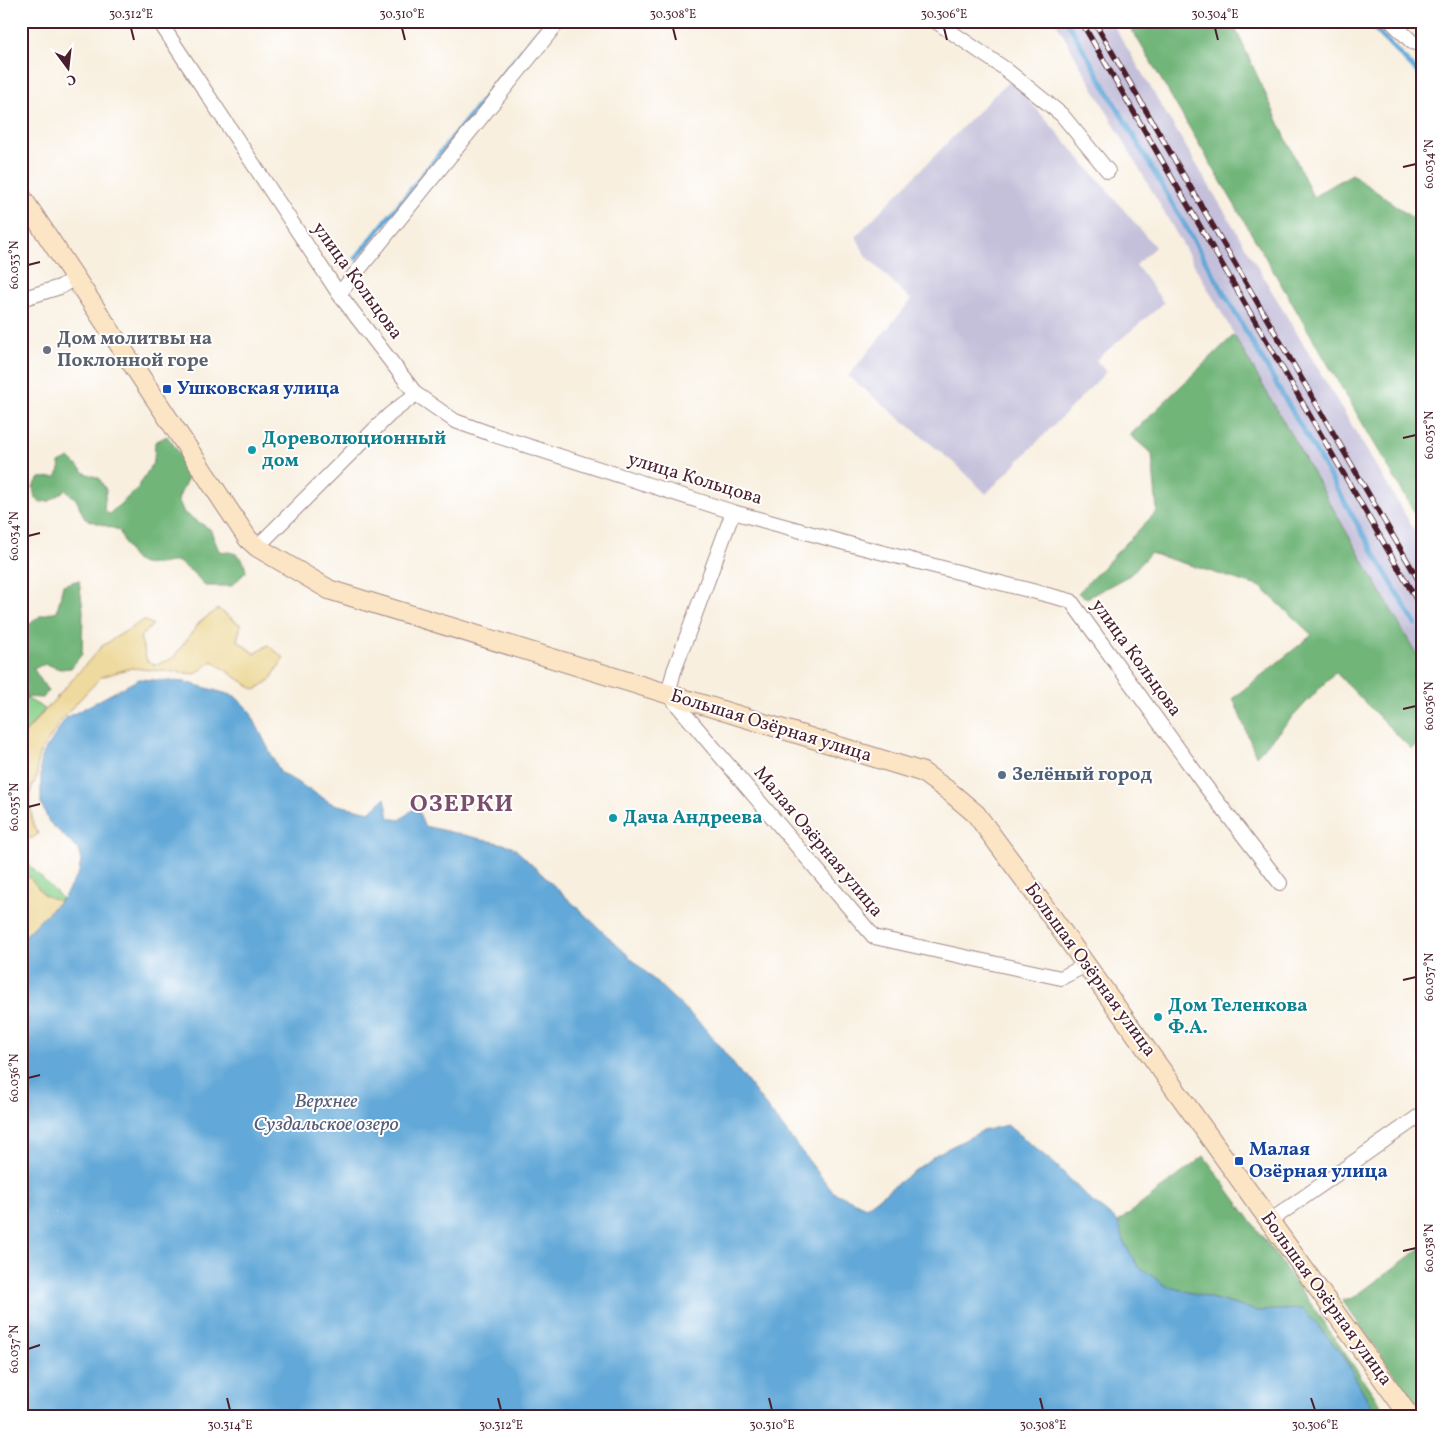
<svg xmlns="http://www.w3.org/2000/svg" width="1443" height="1438" font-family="Vollkorn,serif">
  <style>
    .industrial { fill: #c5c0da }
    .green { fill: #8cd38e; stroke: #6b795c }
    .forest { fill: #71b579; stroke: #5e6a52 }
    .sand { fill: #eeda9e; stroke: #9c7c64 }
    .water { fill: #62a8d8; stroke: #566482 }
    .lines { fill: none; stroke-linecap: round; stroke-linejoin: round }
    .stream { stroke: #62a8d8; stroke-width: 5 }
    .street-casing { stroke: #a18785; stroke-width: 16 }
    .secondary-casing { stroke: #a18785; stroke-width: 21 }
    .street { stroke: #fff; stroke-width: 14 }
    .secondary { stroke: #fce5c4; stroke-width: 19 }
    .rail-casing { stroke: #4a1f2b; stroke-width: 5.5 }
    .rail { stroke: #fff; stroke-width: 4; stroke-dasharray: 11; stroke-linecap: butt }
    .ticks { fill: none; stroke: #4a1f2b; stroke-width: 2 }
    .worship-dot { fill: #6b7280; stroke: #fff; stroke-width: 2 }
    .transit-dot { fill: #1a4fb4; stroke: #fff; stroke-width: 2 }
    .culture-dot { fill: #0f9aa8; stroke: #fff; stroke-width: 2 }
    .service-dot { fill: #5c6f8a; stroke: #fff; stroke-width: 2 }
    .labels { text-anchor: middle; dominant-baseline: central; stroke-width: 4; stroke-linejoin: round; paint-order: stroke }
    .street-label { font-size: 19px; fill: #4a1f2b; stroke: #fff }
    .worship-label { font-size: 19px; font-weight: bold; fill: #5b616d; stroke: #fff; text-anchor: start }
    .transit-label { font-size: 19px; font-weight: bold; fill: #164399; stroke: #fff; text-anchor: start }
    .culture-label { font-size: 19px; font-weight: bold; fill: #0d838f; stroke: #fff; text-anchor: start }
    .service-label { font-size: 19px; font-weight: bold; fill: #4e5e75; stroke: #fff; text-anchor: start }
    .water-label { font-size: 20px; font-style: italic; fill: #555d79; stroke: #fff }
    .district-label { font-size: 24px; font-weight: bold; letter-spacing: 1px; fill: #7b4f6c; stroke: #fff }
    .neatline { fill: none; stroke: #4a1f2b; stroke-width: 2 }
    .ticks-label { font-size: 12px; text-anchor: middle; fill: #4a1f2b }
  </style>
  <rect width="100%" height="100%" fill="#fff"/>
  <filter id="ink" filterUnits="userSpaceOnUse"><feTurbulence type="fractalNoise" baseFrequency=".02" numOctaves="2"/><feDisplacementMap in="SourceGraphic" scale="10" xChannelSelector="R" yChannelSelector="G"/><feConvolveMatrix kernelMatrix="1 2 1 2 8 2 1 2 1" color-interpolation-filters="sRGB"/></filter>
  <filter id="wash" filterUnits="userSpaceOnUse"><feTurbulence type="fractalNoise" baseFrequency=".0096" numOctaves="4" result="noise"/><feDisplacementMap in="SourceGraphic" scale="20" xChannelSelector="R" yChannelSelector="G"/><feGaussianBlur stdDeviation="1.12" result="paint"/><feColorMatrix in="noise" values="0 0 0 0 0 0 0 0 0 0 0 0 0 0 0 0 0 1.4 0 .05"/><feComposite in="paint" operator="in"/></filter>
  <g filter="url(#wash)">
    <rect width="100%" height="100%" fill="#f8efdf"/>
    <!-- industrial -->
    <path class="industrial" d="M 1055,21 L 1111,21 L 1422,543 L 1422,664 Z
      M 1011,80 L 1098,179 L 1155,247 L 1136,265 L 1164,303 L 1096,360 L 1106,372 L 986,494 L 960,468 L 848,376 L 911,300 L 865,255 L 856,236 L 996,93 Z"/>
    <!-- green -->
    <path class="green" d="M 21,695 L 45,709 L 21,738 Z
      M 21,857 L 62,898 L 59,901 L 44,895 L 30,878 L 21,875 Z"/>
    <!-- forest -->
    <path class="forest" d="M 1127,21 L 1232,21 L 1313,197 L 1352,174 L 1422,225 L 1422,525 Z
      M 1234,335 L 1422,664 L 1422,741 L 1411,749 L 1335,672 L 1256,756 L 1233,698 L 1312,635 L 1261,587 L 1150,553 L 1130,575 L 1087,598 L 1078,593 L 1157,511 L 1152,454 L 1130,435 Z
      M 167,436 L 189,466 L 190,473 L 178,499 L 184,513 L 210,529 L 219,551 C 237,553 243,553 246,572 L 231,586 L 205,586 L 195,574 L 177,561 C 137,568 135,568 119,530 L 85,519 L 76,499 L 65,490 L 50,501 L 41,502 L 35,498 L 33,487 L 39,478 L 56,477 L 60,470 L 59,463 L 69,458 L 85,473 L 99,478 L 106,490 L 104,509 L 109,514 L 137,489 L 154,461 L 155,442 Z
      M 79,580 L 83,610 L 82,654 L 71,668 L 60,669 L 46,664 L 33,668 L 48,691 L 43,698 L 21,697 L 21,631 L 40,616 L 57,611 L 63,585 Z
      M 1204,1156 L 1302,1291 L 1389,1417 L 1377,1417 L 1343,1355 L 1301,1309 L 1258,1311 L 1166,1286 L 1137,1265 L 1125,1244 L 1118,1222 Z
      M 1422,1247 L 1422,1414 L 1342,1300 L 1353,1298 Z"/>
    <!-- sand -->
    <path class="sand" d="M 218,609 L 241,625 L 237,640 L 255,654 L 268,645 L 284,658 L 270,680 L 255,690 L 212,661 L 196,674 L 131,668 L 101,677 L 65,715 L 38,756 L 37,777 L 32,787 L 29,797 L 33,824 L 38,834 L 31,839 L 21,831 L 21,738 L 102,646 L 144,620 L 153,625 L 140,637 L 147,661 L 155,665 L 173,658 L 200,622 Z
      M 21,875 L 30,878 L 44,895 L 59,901 L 21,940 Z"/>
    <!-- water -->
    <path class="water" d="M 139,679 L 185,682 L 235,696 L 249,710 L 280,772 L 333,804 L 370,812 L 385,798 L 389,818 L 400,820 L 417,806 L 424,826 L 512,846 L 707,1030 L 833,1192 L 866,1207 L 937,1154 L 982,1131 L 1007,1125 L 1055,1164 L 1091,1201 L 1104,1210 L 1118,1222 L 1125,1244 L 1137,1265 L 1166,1286 L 1258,1311 L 1303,1309 L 1343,1355 L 1377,1417 L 21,1417 L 21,940 L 64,897 L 79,872 L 81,861 L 78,849 L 49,822 L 41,803 L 41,757 L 66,718 Z"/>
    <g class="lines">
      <!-- stream -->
      <path class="stream" d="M 1067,21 L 1415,624
        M 1367,21 L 1422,77
        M 356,258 L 546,21"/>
    </g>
  </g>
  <g filter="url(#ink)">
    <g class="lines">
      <!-- street casing -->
      <g class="street-casing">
        <path id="street" d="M 159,21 L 339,294 L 416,394 L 455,421 L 494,435 L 733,512 L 845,543 L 1071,601 L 1203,783 L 1280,883
          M 935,21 L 1004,68 L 1062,115 L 1108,171
          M 1391,21 L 1412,42 L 1422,45
          M 339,294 L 559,21
          M 21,299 L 60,287 L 76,277
          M 733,512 L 674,671 L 668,694 L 874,937 L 1061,978 L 1086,965
          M 257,547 L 389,415 L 416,394
          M 1270,1221 L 1422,1114"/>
      </g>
      <!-- secondary casing -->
      <g class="secondary-casing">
        <path id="secondary" d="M 21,196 L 248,539 L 257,547 L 330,590 L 922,772 L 950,792 L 976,814 L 1041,902 L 1410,1417"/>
      </g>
      <!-- street -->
      <use href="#street" class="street"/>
      <!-- secondary -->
      <use href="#secondary" class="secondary"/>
      <!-- rail casing -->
      <g class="rail-casing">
        <path id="rail" d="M 1081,21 L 1422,609
          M 1094,21 L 1422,586"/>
      </g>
      <!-- rail -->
      <use href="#rail" class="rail"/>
    </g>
  </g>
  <!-- ticks -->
  <path class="ticks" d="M 131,28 L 134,40M 402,28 L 405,40M 673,28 L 676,40M 944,28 L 947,40M 1215,28 L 1218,40M 1403,167 L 1416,164M 28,265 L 40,262M 1403,438 L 1416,435M 28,536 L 40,533M 1403,709 L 1416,706M 28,807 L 40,804M 1403,980 L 1416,977M 28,1078 L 40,1075M 1403,1251 L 1416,1248M 28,1349 L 40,1345M 227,1398 L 230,1410M 498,1398 L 501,1410M 769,1398 L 772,1410M 1040,1398 L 1043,1410M 1311,1398 L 1315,1410"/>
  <!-- markers -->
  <circle class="worship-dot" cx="47" cy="350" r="5"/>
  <g class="transit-dot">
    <rect x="162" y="384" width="10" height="10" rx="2.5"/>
    <rect x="1234" y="1156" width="10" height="10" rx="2.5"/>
  </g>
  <g class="culture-dot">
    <circle cx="252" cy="450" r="5"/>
    <circle cx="613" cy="818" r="5"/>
    <circle cx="1158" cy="1017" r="5"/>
  </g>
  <circle class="service-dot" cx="1002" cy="775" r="5"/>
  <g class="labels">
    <!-- street labels -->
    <g class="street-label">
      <text transform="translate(357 281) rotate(54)">улица Кольцова</text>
      <text transform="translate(695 479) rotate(17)">улица Кольцова</text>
      <text transform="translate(1136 658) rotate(54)">улица Кольцова</text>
      <text transform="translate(771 726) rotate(17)">Большая Озёрная улица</text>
      <text transform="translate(818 842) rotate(50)">Малая Озёрная улица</text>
      <text transform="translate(1090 970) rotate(54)">Большая Озёрная улица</text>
      <text transform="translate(1326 1299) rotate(54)">Большая Озёрная улица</text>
    </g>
    <!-- worship labels -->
    <g class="worship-label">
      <text x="57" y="339">Дом молитвы на<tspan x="57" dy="22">Поклонной горе</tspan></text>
    </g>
    <!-- transit labels -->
    <g class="transit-label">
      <text x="177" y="389">Ушковская улица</text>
      <text x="1249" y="1150">Малая<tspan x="1249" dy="22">Озёрная улица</tspan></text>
    </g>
    <!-- culture labels -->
    <g class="culture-label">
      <text x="262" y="439">Дореволюционный<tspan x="262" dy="22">дом</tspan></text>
      <text x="623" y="818">Дача Андреева</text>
      <text x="1168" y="1006">Дом Теленкова<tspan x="1168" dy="22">Ф.А.</tspan></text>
    </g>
    <!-- service labels -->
    <g class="service-label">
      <text x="1012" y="775">Зелёный город</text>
    </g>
    <!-- water labels -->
    <g class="water-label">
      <text x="326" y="1102">Верхнее<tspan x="326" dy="23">Суздальское озеро</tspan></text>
    </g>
    <!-- district labels -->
    <g class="district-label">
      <text x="462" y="805">ОЗЕРКИ</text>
    </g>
  </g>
  <!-- margin -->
  <rect width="1443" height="1438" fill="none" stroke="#fff" stroke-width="55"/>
  <!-- north arrow -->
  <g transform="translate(68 68) rotate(165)" stroke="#ffffff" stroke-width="4" paint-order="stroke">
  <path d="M0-4L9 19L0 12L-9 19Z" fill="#4a1f2b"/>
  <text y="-8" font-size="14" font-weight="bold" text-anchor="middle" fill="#4a1f2b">С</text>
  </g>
  <rect x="28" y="28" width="1388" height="1382" class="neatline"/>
  <g class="ticks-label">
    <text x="131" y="18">30.312°E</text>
    <text x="402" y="18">30.310°E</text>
    <text x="673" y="18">30.308°E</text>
    <text x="944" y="18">30.306°E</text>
    <text x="1215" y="18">30.304°E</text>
    <text transform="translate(1429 164) rotate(-90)" y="4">60.034°N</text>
    <text transform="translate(14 265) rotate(-90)" y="4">60.033°N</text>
    <text transform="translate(1429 435) rotate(-90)" y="4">60.035°N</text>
    <text transform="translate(14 536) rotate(-90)" y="4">60.034°N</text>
    <text transform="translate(1429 706) rotate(-90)" y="4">60.036°N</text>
    <text transform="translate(14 807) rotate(-90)" y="4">60.035°N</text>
    <text transform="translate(1429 977) rotate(-90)" y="4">60.037°N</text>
    <text transform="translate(14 1078) rotate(-90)" y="4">60.036°N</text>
    <text transform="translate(1429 1248) rotate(-90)" y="4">60.038°N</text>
    <text transform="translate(14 1349) rotate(-90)" y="4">60.037°N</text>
    <text x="230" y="1429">30.314°E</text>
    <text x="501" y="1429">30.312°E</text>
    <text x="772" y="1429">30.310°E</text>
    <text x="1043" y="1429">30.308°E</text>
    <text x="1315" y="1429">30.306°E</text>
  </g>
</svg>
